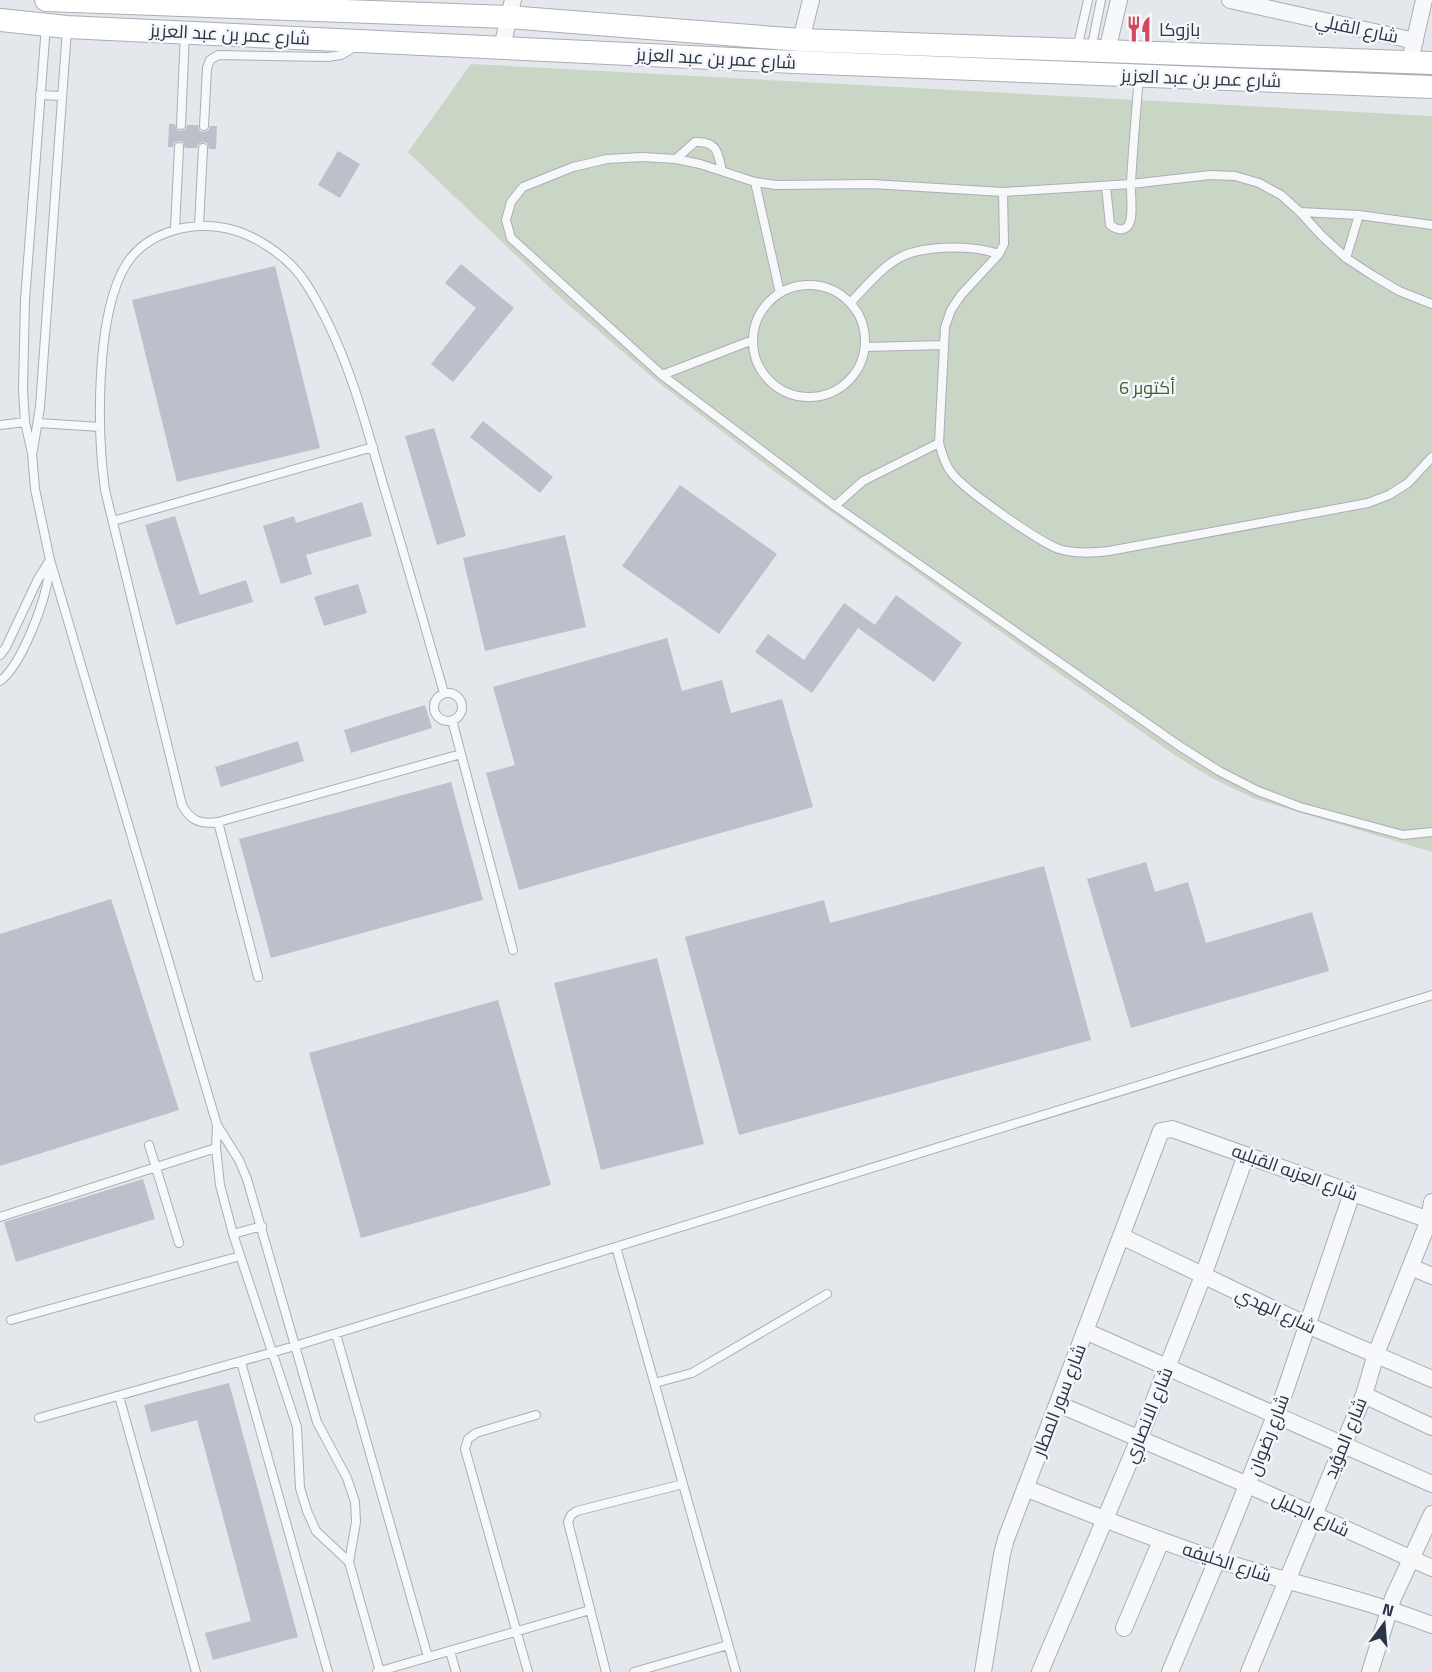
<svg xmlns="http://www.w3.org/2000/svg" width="1432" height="1672" font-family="'Titillium Web',Cairo,sans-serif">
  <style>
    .green { fill: #c9d6c5 }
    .building { fill: #bbc0ca }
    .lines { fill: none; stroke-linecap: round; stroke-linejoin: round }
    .service-casing { stroke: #a9aeb7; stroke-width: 10 }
    .minor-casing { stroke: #a9aeb7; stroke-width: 18 }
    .secondary-casing { stroke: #a9aeb7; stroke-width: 24 }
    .service { stroke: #f7f8fa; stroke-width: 8 }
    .minor { stroke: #f7f8fa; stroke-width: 16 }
    .secondary { stroke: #fff; stroke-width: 22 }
    .labels { text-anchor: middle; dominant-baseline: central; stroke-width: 5; stroke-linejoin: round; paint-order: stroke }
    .street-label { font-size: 18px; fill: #2b3445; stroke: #f4f6f9 }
    .poi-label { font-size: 18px; fill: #2b3445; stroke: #f4f6f9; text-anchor: start }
    .park-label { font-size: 18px; fill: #3f6138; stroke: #f4f6f9 }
  </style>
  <rect width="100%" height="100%" fill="#e4e7ec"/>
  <!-- green -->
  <path class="green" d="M 471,64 L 1432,116 L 1432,852 L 1255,799 L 1212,778 L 1176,756 L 775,472 L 659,383 L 564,301 L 408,152 Z"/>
  <!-- building -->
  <path class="building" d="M 169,124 L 175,124 L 177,130 L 181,131 L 186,129 L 187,125 L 198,125 L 200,131 L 204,132 L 209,130 L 210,126 L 217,126 L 216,149 L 209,149 L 207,143 L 203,142 L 198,144 L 197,148 L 185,148 L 183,142 L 179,141 L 174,143 L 173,147 L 168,147 Z
    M 338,151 L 360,164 L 340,198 L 318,185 Z
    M 461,264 L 514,308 L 453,382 L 431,364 L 476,308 L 445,283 Z
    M 275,266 L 320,448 L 177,482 L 132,300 Z
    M 483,421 L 553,477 L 540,493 L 470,437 Z
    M 434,428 L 466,536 L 437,545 L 405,436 Z
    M 680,485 L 777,554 L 719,634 L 622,566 Z
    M 362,502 L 372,536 L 306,555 L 312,574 L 281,584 L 263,526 L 294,516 L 296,523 Z
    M 175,516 L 200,595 L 246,580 L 253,602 L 176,625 L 145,525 Z
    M 565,535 L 586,627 L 485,651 L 463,558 Z
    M 358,584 L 367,613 L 324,626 L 314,597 Z
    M 896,595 L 962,643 L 934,682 L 858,628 L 812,693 L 755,652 L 768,634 L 804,660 L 844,603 L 875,625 Z
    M 667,638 L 682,691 L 722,680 L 731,713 L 782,699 L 813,807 L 519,890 L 486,773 L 515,765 L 493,687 Z
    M 425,705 L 432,728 L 351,753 L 344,730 Z
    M 298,741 L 304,761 L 221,787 L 215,767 Z
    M 451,782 L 483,900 L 271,958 L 239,839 Z
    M 1146,862 L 1155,892 L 1188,882 L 1206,943 L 1312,912 L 1329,971 L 1131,1028 L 1087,879 Z
    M 1044,866 L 1091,1040 L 739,1135 L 685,937 L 824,900 L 830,923 Z
    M 111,899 L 179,1110 L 0,1166 L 0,934 Z
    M 657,958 L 704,1144 L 601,1170 L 554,983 Z
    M 498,1000 L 551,1185 L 361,1238 L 309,1053 Z
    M 143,1179 L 155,1219 L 16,1262 L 4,1222 Z
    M 229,1383 L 298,1637 L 213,1660 L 205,1633 L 251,1621 L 197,1420 L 151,1432 L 144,1405 Z"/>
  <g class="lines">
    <!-- service casing -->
    <g class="service-casing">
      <path id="service" d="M 46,25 L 25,300 L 23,390 L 25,422 L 32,453 L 35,489 L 50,560 L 217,1125 L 239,1160 L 247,1179 L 317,1422 L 347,1478 L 355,1502 L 356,1522 L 349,1562 L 380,1672
        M 1077,49 L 1088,0
        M 1091,50 L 1101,0
        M 40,95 L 62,96
        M 181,125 L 185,32
        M 204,126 L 207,68 L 210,60 L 218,55 L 328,57 L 341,55 L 355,47
        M 676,159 L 695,142 C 717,141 718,152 722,171
        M 755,182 L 780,293
        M 1106,186 L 1110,225 C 1117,230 1125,232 1129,224 C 1134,215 1130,193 1131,182 C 1133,147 1136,112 1139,76
        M 1003,192 L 1004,244 L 999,254 L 961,295 L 951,310 L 945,327 L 939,443 C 942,453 944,463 951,472 C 963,489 1039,542 1059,549 C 1076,554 1092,553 1109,551 L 1368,503 L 1389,495 L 1408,483 L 1432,457
        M 1300,212 L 1359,215 L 1432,225
        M 199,225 L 203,148
        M 175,229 L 179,147
        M 1346,258 L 1359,215
        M753 341a56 56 0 1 1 112 0a56 56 0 1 1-112 0Z
        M 850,303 C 864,289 878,271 894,261 C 918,244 972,245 999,254
        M 1432,304 L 1399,291 L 1372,275 L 1346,258 L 1322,236 L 1300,212 L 1281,195 L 1259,183 L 1235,176 L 1210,175 L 1131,184 L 1003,192 L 872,184 L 776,185 L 755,182 L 700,164 L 676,159 L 642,157 L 607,159 L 573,167 L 523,187 L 511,202 L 506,220 L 511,238 L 662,375 L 835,506 L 1181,747 L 1219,771 L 1258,791 L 1300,807 L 1403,835 L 1432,832
        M 865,347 L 944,345
        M 662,375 L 753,340
        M 38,423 L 100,427
        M 0,425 L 25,422
        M 33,450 L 40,407 L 67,29
        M 835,506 L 863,481 L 939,443
        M 113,521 L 373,447
        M 0,655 L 6,647 L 38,579 L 50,560
        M 0,681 C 22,665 48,596 49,568
        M434 707a14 14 0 1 1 28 0a14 14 0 1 1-28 0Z
        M 444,693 C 424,623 404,553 383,484 C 364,417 345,345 307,285 C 290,257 252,231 219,227 C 186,223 147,233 127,263 C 95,313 97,432 105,490 L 182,805 C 190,820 200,825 218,822 L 461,754
        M 452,720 L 513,950
        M 218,822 L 258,977
        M 217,1125 L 216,1148 L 220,1185 L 233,1234 L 297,1427 L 300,1488 L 307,1511 L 316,1531 L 349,1562
        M 149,1145 L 179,1243
        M 0,1217 L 216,1148
        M 233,1234 L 262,1226
        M 616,1247 L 736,1672
        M 11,1320 L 240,1256
        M 336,1334 L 428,1657
        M 241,1362 L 328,1672
        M 655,1383 L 692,1373 L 827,1294
        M 119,1396 L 196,1672
        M 39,1418 L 295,1346 L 1432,995
        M 450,1651 L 456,1672
        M 377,1672 L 590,1610
        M 528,1672 L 465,1449 L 468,1439 L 476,1433 L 536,1415
        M 606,1672 L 568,1522 L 571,1515 L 577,1511 L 683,1484
        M 634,1672 L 728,1645"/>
    </g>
    <!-- minor casing -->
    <g class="minor-casing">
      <path id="minor" d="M 1230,0 L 1415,41
        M 801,40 L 811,0
        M 502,47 L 513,0
        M 1107,51 L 1119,0
        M 1412,52 L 1424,0
        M 1121,1236 L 1307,1325 L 1432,1379
        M 1411,1267 L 1432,1276
        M 1085,1331 L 1432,1484
        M 1364,1395 L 1432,1427
        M 1058,1404 L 1248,1485 L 1432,1568
        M 1025,1488 C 1089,1513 1152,1539 1218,1560 C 1289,1583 1362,1598 1432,1625
        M 1124,1628 L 1161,1541
        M 983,1672 L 1002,1554 L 1006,1539 L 1161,1131 L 1172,1129 L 1432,1221
        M 1040,1672 L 1139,1439 L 1203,1276 L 1246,1155
        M 1170,1672 L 1217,1560 L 1285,1391 L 1352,1193
        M 1249,1672 L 1364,1395 L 1376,1354 L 1429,1220 L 1432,1202
        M 1370,1672 L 1393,1598 L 1432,1514"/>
    </g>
    <!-- secondary casing -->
    <g class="secondary-casing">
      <path id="secondary" d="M 46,0 L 508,17 L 801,40 L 1432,63
        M 0,20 L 67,27 L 795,62 L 1432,87"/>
    </g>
    <!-- service -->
    <use href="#service" class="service"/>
    <!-- minor -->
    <use href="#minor" class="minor"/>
    <!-- secondary -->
    <use href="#secondary" class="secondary"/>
  </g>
  <!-- icons -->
  <defs>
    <g id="restaurant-bare" transform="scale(2.07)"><path d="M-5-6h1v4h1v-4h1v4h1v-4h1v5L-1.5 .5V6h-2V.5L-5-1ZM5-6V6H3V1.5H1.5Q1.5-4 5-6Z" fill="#d1495b" stroke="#f4f6f9" stroke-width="2.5" paint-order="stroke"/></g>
  </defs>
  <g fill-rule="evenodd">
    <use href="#restaurant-bare" x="1139" y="29"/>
  </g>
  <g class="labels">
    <!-- street labels -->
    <g class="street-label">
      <text transform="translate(1357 28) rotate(12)">شارع القبلي</text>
      <text transform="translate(230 34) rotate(3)">شارع عمر بن عبد العزيز</text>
      <text transform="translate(716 58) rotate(3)">شارع عمر بن عبد العزيز</text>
      <text transform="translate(1201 78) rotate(2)">شارع عمر بن عبد العزيز</text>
      <text transform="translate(1295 1172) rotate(20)">شارع العزبه القبليه</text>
      <text transform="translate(1276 1310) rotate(25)">شارع الهدي</text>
      <text transform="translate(1059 1400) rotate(-69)">شارع سور المطار</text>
      <text transform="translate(1148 1415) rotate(-68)">شارع الانصاري</text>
      <text transform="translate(1268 1435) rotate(-69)">شارع رضوان</text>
      <text transform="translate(1345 1438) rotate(-68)">شارع المؤيد</text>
      <text transform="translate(1311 1514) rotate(25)">شارع الجليل</text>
      <text transform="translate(1227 1562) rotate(18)">شارع الخليفه</text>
    </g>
    <!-- poi labels -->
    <g class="poi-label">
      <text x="1159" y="29">بازوكا</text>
    </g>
    <!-- park labels -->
    <g class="park-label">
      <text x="1147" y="387">6 أكتوبر</text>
    </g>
  </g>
  <!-- north arrow -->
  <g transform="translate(1384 1624) rotate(16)" stroke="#f4f6f9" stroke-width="4.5" paint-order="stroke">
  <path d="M0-4.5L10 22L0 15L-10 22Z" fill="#2b3445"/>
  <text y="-9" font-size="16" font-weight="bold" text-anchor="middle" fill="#2b3445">N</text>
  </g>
</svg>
